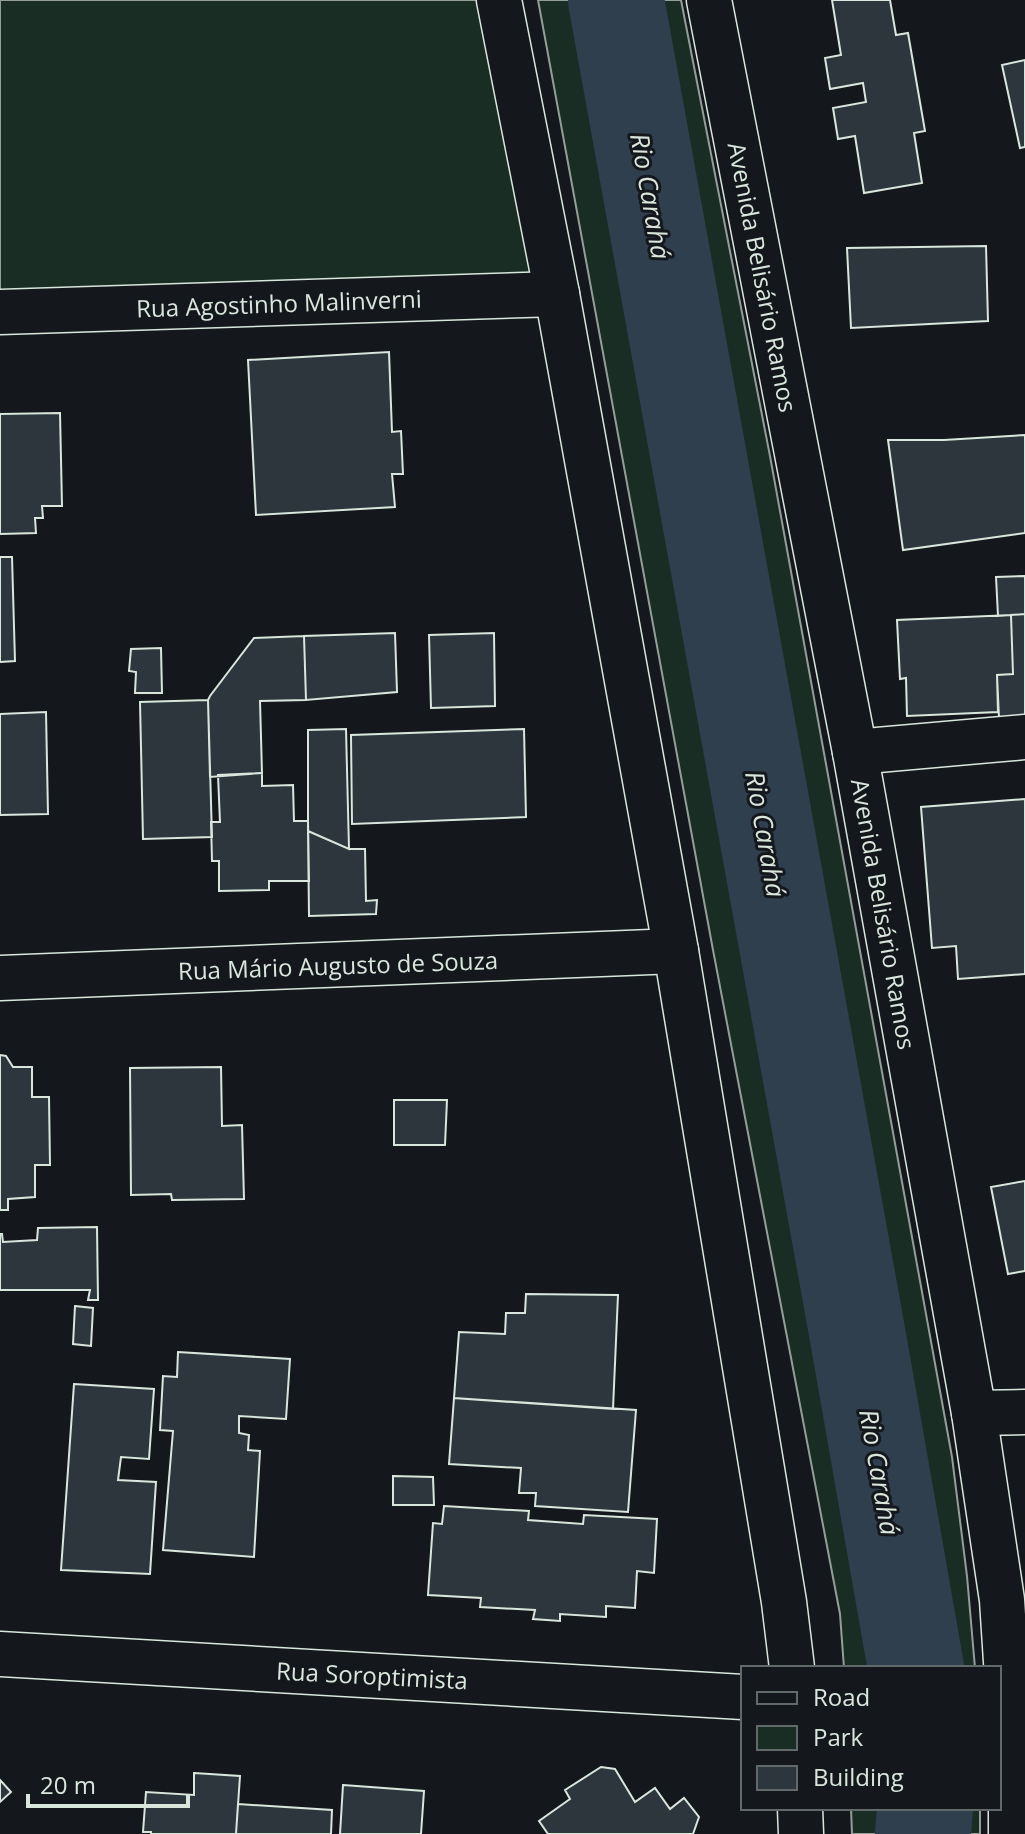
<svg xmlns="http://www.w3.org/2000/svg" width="1025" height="1834" font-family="'Open Sans',sans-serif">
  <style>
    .green { fill: #1a2d24; stroke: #939e99; stroke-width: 2 }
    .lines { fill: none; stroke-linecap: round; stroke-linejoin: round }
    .river { stroke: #2f3f4d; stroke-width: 96 }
    .building { fill: #2c363c; stroke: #d8e6dc; stroke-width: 2 }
    .minor-casing { stroke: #d8e6dc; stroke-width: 47 }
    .major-casing { stroke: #d8e6dc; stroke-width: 47 }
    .minor { stroke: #14181c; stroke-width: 44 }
    .major { stroke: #14181c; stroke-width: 44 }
    .labels { text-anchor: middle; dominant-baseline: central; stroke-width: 6; stroke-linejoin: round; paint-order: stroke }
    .street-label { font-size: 24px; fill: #d8e6dc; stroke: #14181c }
    .water-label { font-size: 26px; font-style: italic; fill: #d8e6dc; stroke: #14181c }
  </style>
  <rect width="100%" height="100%" fill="#14181c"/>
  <!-- green -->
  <path class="green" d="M 0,0 L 499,0 L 557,294 L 0,312 Z
    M 538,0 L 681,0 L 770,456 L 952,1457 L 967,1576 L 975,1668 L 844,1668 L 840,1614 L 713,950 Z
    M 851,1808 L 980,1808 L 980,1834 L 852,1834 Z"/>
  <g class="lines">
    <!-- river -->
    <path class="river" d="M 616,0 L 856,1326 L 916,1668
      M 923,1834 L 925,1808"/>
  </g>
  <!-- building -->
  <path class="building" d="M 832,0 L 890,0 L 896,35 L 908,33 L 925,131 L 914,133 L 922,183 L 864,193 L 855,136 L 838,139 L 833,108 L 866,102 L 863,83 L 830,89 L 825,58 L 841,55 Z
    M 1025,60 L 1025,147 L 1020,148 L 1002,65 Z
    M 986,246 L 988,321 L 851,328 L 847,248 Z
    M 389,352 L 392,432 L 401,431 L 403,474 L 392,474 L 395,507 L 256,515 L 248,360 Z
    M 60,413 L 62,506 L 42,506 L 43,518 L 35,518 L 36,533 L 0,534 L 0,414 Z
    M 1025,435 L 1025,533 L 903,550 L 888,440 L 944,440 Z
    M 0,557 L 12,557 L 15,661 L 0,662 Z
    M 1025,576 L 1025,614 L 998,616 L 996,577 Z
    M 1025,614 L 1025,716 L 999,718 L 997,675 L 1013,674 L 1011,615 Z
    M 1011,615 L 1013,674 L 997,675 L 998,712 L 907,716 L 906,678 L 900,679 L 897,620 Z
    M 395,633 L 397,692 L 306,700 L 304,636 Z
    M 494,633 L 495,706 L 431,708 L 429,635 Z
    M 304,636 L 306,700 L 260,701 L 262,773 L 210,777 L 208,700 L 210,696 L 254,638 Z
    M 161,648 L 162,693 L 135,693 L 136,672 L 129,671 L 131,649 Z
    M 208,700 L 212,837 L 143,839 L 140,702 Z
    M 46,712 L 48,814 L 0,815 L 0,714 Z
    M 346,729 L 349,849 L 308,831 L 308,730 Z
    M 524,729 L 526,817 L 352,824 L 351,735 Z
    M 262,773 L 262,786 L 293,785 L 294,821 L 308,821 L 309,881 L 269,881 L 269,890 L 219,891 L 219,861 L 212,861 L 211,822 L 220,822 L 218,775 Z
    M 1025,799 L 1025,974 L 958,979 L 956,946 L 932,948 L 921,807 Z
    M 308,831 L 349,849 L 365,849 L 366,901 L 377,900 L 376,914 L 309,916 Z
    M 0,1055 L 6,1056 L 13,1067 L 32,1067 L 32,1097 L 49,1097 L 50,1165 L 35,1165 L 35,1197 L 8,1199 L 8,1210 L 0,1210 Z
    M 221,1067 L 222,1126 L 242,1125 L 244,1199 L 172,1200 L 171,1194 L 131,1195 L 130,1068 Z
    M 394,1100 L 447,1100 L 445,1145 L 394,1145 Z
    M 1025,1181 L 1025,1271 L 1008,1274 L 991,1187 Z
    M 97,1227 L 98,1300 L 88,1300 L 90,1290 L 0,1290 L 0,1234 L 2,1234 L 3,1242 L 37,1240 L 38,1228 Z
    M 526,1294 L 618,1295 L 613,1409 L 454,1398 L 459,1332 L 505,1334 L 506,1313 L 525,1313 Z
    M 75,1306 L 93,1308 L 91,1346 L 73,1344 Z
    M 178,1352 L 290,1359 L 286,1419 L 239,1416 L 239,1433 L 249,1435 L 248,1450 L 260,1451 L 254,1557 L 163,1550 L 173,1431 L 160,1430 L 163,1376 L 177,1377 Z
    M 74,1384 L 154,1389 L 149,1459 L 121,1457 L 118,1480 L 156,1482 L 150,1574 L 61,1570 Z
    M 454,1398 L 636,1410 L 628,1512 L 535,1506 L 536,1493 L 519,1493 L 521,1468 L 449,1464 Z
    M 393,1476 L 433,1477 L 434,1505 L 393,1505 Z
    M 444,1506 L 529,1511 L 528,1520 L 583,1524 L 584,1515 L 657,1519 L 654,1573 L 637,1571 L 635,1608 L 606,1606 L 606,1617 L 560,1614 L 560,1621 L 533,1619 L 535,1610 L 480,1607 L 481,1598 L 428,1595 L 433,1523 L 442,1524 Z
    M 601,1767 L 615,1769 L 635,1802 L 655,1788 L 670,1809 L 684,1798 L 699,1817 L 693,1834 L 548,1834 L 539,1821 L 570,1799 L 565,1790 Z
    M 194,1773 L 240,1776 L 236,1834 L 151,1834 L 151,1832 L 143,1832 L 146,1792 L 194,1795 Z
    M 0,1780 L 11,1792 L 0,1802 Z
    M 343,1785 L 424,1791 L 421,1834 L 340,1834 Z
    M 238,1804 L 332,1810 L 331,1834 L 236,1834 Z"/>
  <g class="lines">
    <!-- minor casing -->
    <g class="minor-casing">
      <path id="minor" d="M 0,312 L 557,294
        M 855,752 L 1025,737
        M 0,978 L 676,951
        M 974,1413 L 1025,1412
        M 0,1654 L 743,1697"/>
    </g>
    <!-- major casing -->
    <g class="major-casing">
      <path id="major" d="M 499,0 L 557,294 L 676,951 L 784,1602 L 792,1668
        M 709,0 L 855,752 L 974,1413 L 1002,1600 L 1011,1738 L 1011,1834
        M 800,1808 L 801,1834"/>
    </g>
    <!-- minor -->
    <use href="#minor" class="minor"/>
    <!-- major -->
    <use href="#major" class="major"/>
  </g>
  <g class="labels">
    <!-- street labels -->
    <g class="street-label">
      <text transform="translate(763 277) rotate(79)">Avenida Belisário Ramos</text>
      <text transform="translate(279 303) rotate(-2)">Rua Agostinho Malinverni</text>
      <text transform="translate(884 914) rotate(80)">Avenida Belisário Ramos</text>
      <text transform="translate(338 965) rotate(-2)">Rua Mário Augusto de Souza</text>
      <text transform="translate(372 1675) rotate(3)">Rua Soroptimista</text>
    </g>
    <!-- water labels -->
    <g class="water-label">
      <text transform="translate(651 196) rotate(80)">Rio Carahá</text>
      <text transform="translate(766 834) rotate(80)">Rio Carahá</text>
      <text transform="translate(880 1472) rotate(80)">Rio Carahá</text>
    </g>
  </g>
  <!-- legend -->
  <rect x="741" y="1666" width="260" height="144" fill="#14181c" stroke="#626a69" stroke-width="2"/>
  <rect x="757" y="1692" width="40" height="12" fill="#14181c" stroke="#626a69" stroke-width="2"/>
  <text x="813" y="1706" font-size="24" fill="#d8e6dc">Road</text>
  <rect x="757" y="1726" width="40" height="24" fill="#1a2d24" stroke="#626a69" stroke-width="2"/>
  <text x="813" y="1746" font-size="24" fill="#d8e6dc">Park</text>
  <rect x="757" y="1766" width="40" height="24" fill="#2c363c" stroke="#626a69" stroke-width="2"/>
  <text x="813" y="1786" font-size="24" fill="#d8e6dc">Building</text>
  <!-- scale -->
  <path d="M28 1794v12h160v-12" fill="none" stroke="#d8e6dc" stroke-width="4"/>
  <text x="40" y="1794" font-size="24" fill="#d8e6dc" stroke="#14181c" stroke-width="6" paint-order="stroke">20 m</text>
</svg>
